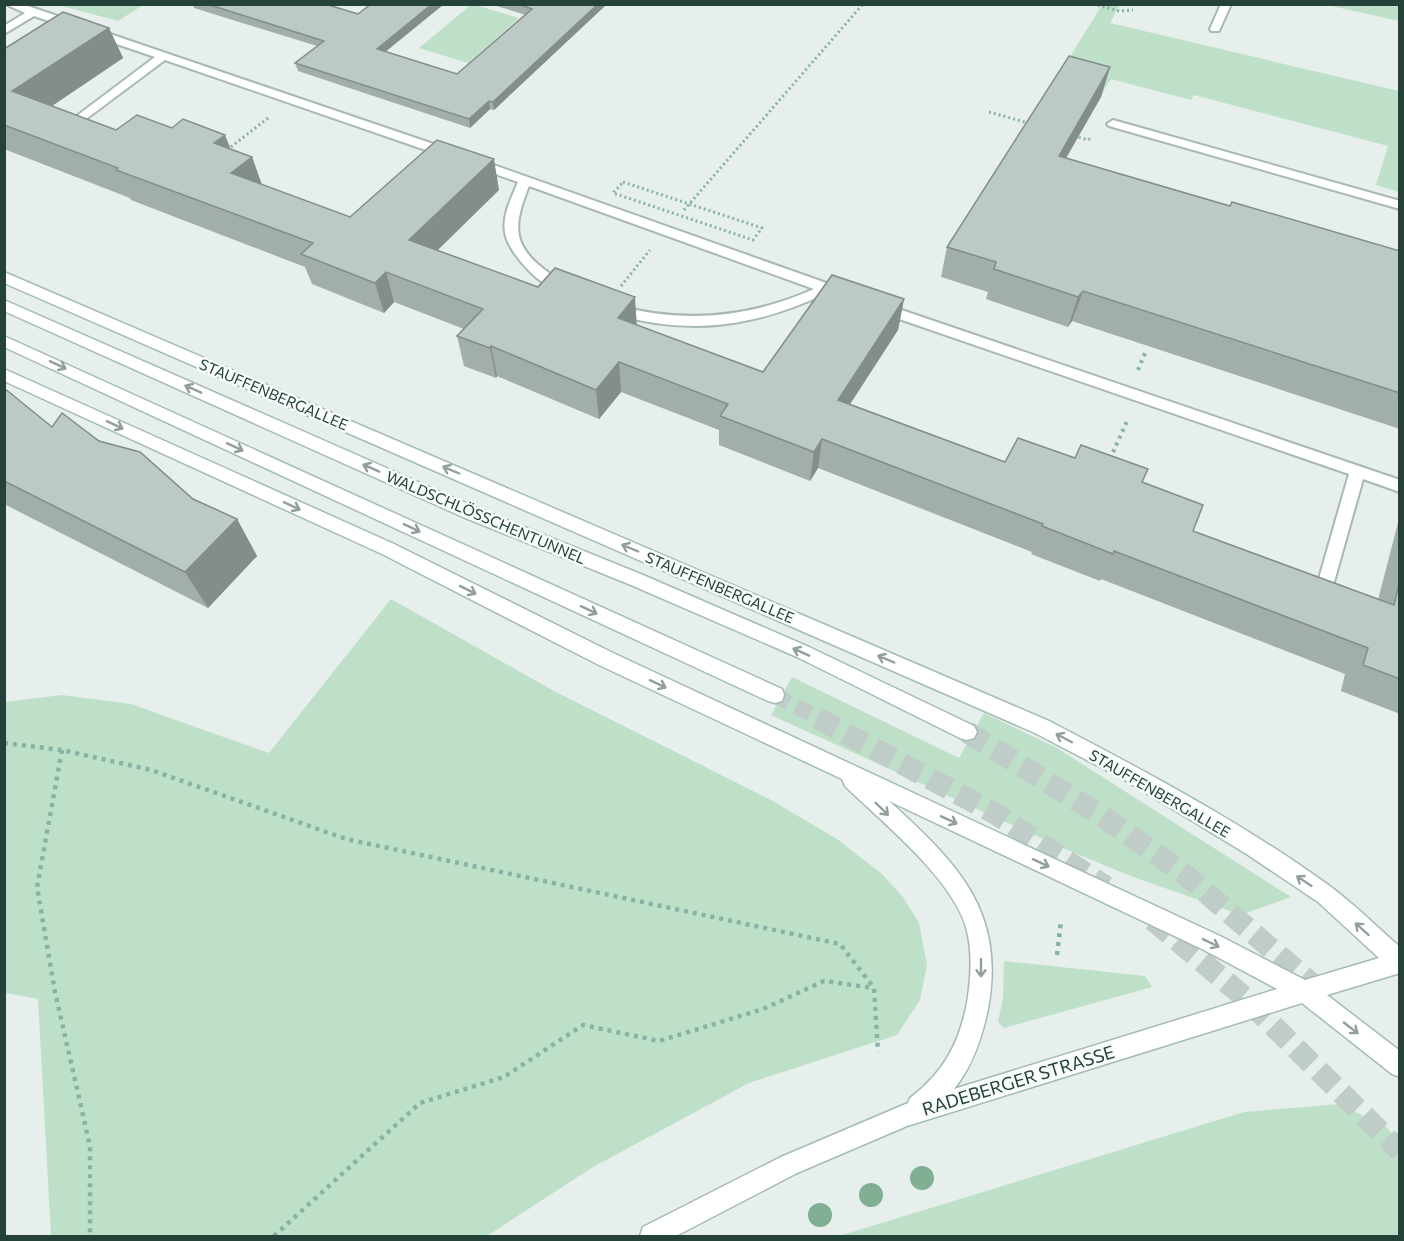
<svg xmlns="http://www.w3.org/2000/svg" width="1404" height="1241" font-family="Commissioner,sans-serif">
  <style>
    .green { fill: #bfe0c8 }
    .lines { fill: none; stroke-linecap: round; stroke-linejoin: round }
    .secondary-tunnel-far1 { stroke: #bfccc8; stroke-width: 16; stroke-dasharray: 16 8; stroke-linecap: butt }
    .secondary-tunnel { stroke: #bfccc8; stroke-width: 22; stroke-dasharray: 22 10; stroke-linecap: butt }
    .lane-casing { stroke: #a8b8b2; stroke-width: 4 }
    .secondary-casing { stroke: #a4bbb3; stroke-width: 3 }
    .path-far2 { stroke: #86b3a5; stroke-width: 3; stroke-dasharray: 2 3; stroke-linecap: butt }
    .path-far1 { stroke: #86b3a5; stroke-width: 4; stroke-dasharray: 3 4.5; stroke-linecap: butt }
    .path { stroke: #86b3a5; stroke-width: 4.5; stroke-dasharray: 4 5; stroke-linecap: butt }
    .lane { fill: #fff; fill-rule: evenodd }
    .secondary { fill: #fff; fill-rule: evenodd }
    .tree { fill: #80af93 }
    .wall { fill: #a1aea9 }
    .shaded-wall { fill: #838d89 }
    .building { fill: #bbcac4; stroke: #838d89; stroke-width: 1.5 }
    .oneway { stroke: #92a09c }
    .labels { text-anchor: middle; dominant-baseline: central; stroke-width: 5; stroke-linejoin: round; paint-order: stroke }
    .street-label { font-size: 15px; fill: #24423a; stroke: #f7fbf9 }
    .near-street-label { font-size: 18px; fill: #24423a; stroke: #f7fbf9 }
  </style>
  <rect width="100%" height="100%" fill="#e6efeb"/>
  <!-- green -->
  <path class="green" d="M 472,4 L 519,18 L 468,63 L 419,48 Z
    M 1120,4 L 1110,23 L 1399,91 L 1399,192 L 1376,185 L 1388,146 L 1194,95 L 1191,100 L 1111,79 L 1102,93 L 1055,81 L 1102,5 Z
    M 58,5 L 143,5 L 118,21 Z
    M 1327,5 L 1399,5 L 1399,21 Z
    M 391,599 L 554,691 L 771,800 L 837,839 L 882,874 L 903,897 L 919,923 L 927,965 L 920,1000 L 897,1035 L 749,1083 L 593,1167 L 487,1236 L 51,1236 L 38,999 L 5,993 L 5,702 L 62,695 L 131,704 L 269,753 Z
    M 792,677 L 959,758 L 984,713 L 1057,748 L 1291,897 L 1241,915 L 1128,875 L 1058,846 L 771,715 Z
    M 1004,961 L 1145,976 L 1152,987 L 1004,1028 L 998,1022 L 1003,998 Z
    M 1340,1104 L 1386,1127 L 1399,1140 L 1399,1236 L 839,1236 L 1244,1112 Z"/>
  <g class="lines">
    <!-- secondary-tunnel-far1 -->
    <path class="secondary-tunnel-far1" d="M 775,695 L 820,719"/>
    <!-- secondary-tunnel -->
    <path class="secondary-tunnel" d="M 817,718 L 996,814 L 1106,887
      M 967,732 L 1102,816 L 1182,872 L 1325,995
      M 1153,920 L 1244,997 L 1400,1151"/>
    <!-- lane casing -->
    <g class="lane-casing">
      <path id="lane" d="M 5,4 L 22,4 L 454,151 L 456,154 L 454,157 L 446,157 L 165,60 L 82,122 L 74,122 L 74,118 L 155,57 L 34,16 L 4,34 L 4,26 L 25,13 Z
        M 1221,4 L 1231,4 L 1219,31 L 1211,31 L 1210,29 Z
        M 1113,120 L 1400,201 L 1400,209 L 1109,126 L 1107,124 Z
        M 474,158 L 832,285 L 850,292 L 852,295 L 845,299 L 827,293 C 752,328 690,336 610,313 L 608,310 L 610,307 L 615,305 C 684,324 749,318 814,289 L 529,186 C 513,226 511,246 549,273 C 557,278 567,282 573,289 L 571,292 C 549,298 507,253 505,232 C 502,215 512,197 518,182 L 470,165 L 470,159 Z
        M 881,303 L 1400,480 L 1400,492 L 1363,479 L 1334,582 L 1332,587 L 1326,589 L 1320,587 L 1318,582 L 1349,474 L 876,311 L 874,308 Z"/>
    </g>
    <!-- secondary casing -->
    <g class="secondary-casing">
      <path id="secondary" d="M 4,272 L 1049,721 C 1145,771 1243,823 1331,887 C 1355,905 1377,927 1400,947 L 1400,973 L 1327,995 L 1400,1051 L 1400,1077 L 1392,1074 L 1302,1003 L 907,1126 L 797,1173 L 676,1236 L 640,1236 L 643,1227 L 781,1157 L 908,1103 L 910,1098 C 943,1073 959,1044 967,1003 C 971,978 973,952 966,927 C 951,877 882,822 845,786 L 842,779 L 599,665 L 382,554 L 4,381 L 4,369 L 394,544 L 613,653 L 1220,936 L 1305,980 L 1379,958 L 1318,902 L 1245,853 L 1123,779 L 1035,733 L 4,283 ZM 889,801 L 1204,950 L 1277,989 L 954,1089 C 973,1066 982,1037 988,1009 C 1006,910 957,863 889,801 Z
        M 4,300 L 475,507 L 643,575 L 809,647 L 974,726 L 977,732 L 974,738 L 967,740 L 960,738 L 797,657 L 631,585 L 463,517 L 4,311 Z
        M 4,336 L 782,689 L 784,695 L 782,701 L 775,703 L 768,701 L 4,347 Z"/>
    </g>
    <!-- path-far2 -->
    <path class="path-far2" d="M 1093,4 L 1119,11 L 1133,10
      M 989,112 L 1032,124
      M 1074,136 L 1088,140 L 1092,137
      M 227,150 L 268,118
      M 623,182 L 762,228 L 753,240 L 613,193 Z
      M 684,210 L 863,4
      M 621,286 L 650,250"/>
    <!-- path-far1 -->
    <path class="path-far1" d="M 1138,370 L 1145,353
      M 1110,459 L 1128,419"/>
    <!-- path -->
    <path class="path" d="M 4,743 L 62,750 L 151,770 L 346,839 L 840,944 L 874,988 L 878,1052
      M 62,750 L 37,887 L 55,992 L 90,1146 L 90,1236
      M 1057,955 L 1061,921
      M 274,1236 L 420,1103 L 504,1077 L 583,1025 L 659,1041 L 763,1009 L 824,981 L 873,988"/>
    <!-- lane -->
    <use href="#lane" class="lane"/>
    <!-- secondary -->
    <use href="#secondary" class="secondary"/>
  </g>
  <!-- trees -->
  <g class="tree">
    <circle cx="922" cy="1178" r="12"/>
    <circle cx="871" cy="1195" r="12"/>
    <circle cx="820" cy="1215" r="12"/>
  </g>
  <!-- wall -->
  <path class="wall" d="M 193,4 L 325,4 L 358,14 L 444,4 L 386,51 L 457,74 L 526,15 L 490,4 L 607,4 L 494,110 L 490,109 L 470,128 L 298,71 L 295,63 L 317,46 L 194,8 Z
    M 109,28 L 123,58 L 52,106 L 116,130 L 230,149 L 252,157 L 262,185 L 350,217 L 499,190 L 438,250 L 763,372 L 904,299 L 898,330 L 850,404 L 1005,462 L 1142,482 L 1193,531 L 1378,600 L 1400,515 L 1400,714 L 1341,691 L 1345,674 L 1101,579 L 1100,581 L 1031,554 L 1032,552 L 818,468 L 810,481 L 719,445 L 719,430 L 621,392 L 599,419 L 497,376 L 496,378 L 464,366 L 457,336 L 464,329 L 394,302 L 384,313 L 312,284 L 305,267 L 131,200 L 130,198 L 4,149 L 4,49 Z
    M 1110,67 L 1101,97 L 1066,158 L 1230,206 L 1400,251 L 1400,429 L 1072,321 L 1068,327 L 986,299 L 988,292 L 941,277 L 947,247 Z
    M 4,388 L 52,427 L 99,441 L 193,499 L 237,519 L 257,556 L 208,608 L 4,504 Z"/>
  <!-- shaded-wall -->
  <path class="shaded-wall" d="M 432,4 L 444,4 L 379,57 L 377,49 Z
    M 598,4 L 607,4 L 494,110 L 493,102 Z
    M 109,28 L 123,58 L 28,122 L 12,91 Z
    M 1110,67 L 1101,97 L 1050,186 L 1059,156 Z
    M 489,101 L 490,109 L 470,128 L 469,119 Z
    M 225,135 L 237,165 L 214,143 Z
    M 252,157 L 263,188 L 231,173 Z
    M 494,159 L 499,190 L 417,270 L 409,240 Z
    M 386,272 L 394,302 L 384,313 L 375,283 Z
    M 1083,291 L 1072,321 L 1068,327 L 1078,297 Z
    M 635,297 L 637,328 L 618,318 Z
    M 904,299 L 898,330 L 834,429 L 838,400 Z
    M 491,346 L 497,376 L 496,378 L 490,348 Z
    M 619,362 L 621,392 L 599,419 L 596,390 Z
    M 822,439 L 818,468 L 810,481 L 814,452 Z
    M 237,519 L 257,556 L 208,608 L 185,572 Z"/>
  <!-- building -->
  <path class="building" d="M 207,4 L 325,4 L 358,14 L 371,4 L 432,4 L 377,49 L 457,74 L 532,9 L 518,4 L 598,4 L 493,102 L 489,101 L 469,119 L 295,63 L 324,41 Z
    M 63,12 L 109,28 L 12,91 L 116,130 L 137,115 L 172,128 L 183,119 L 225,135 L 214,143 L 252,157 L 231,173 L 350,217 L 437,140 L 494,159 L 409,240 L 538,287 L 555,268 L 635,297 L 618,318 L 763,372 L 832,275 L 904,299 L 838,400 L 1005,462 L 1018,438 L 1075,458 L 1081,445 L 1148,469 L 1142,482 L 1203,505 L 1193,531 L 1394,605 L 1400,581 L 1400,679 L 1363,665 L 1368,648 L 1114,551 L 1113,554 L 1042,526 L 1043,524 L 822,439 L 814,452 L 720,416 L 728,404 L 619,362 L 596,390 L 491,346 L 490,348 L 457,336 L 483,309 L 386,272 L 375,283 L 301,254 L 313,243 L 116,170 L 118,168 L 4,125 L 4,49 Z
    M 1069,56 L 1110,67 L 1059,156 L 1230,206 L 1232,202 L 1400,251 L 1400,393 L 1083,291 L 1078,297 L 994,269 L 996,262 L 947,247 Z
    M 4,388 L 52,427 L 62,413 L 99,441 L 140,452 L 193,499 L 237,519 L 185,572 L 4,481 Z"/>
  <!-- one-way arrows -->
  <defs><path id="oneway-shaft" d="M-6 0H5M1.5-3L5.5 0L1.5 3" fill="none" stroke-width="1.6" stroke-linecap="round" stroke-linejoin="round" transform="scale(1.5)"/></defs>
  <g class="oneway">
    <use href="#oneway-shaft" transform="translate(58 365) rotate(25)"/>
    <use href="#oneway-shaft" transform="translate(193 389) rotate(-156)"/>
    <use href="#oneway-shaft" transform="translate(115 425) rotate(25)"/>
    <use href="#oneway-shaft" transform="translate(235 447) rotate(25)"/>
    <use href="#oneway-shaft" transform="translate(371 468) rotate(-156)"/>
    <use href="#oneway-shaft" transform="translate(451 470) rotate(-157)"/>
    <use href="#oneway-shaft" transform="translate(292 506) rotate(25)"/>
    <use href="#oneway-shaft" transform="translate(412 528) rotate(25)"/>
    <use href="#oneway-shaft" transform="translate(630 548) rotate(-157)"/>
    <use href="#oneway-shaft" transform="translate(468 590) rotate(27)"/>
    <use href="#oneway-shaft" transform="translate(589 610) rotate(25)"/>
    <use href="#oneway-shaft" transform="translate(801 652) rotate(-156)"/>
    <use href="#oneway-shaft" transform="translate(886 659) rotate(-157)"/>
    <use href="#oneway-shaft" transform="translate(658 684) rotate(25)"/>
    <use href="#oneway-shaft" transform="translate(1064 738) rotate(-152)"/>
    <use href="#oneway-shaft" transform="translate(882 809) rotate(44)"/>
    <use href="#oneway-shaft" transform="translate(949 820) rotate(25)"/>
    <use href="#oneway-shaft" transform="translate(1041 863) rotate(25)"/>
    <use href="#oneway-shaft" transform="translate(1304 881) rotate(-146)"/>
    <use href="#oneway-shaft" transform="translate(1362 929) rotate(-138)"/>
    <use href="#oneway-shaft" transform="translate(1211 943) rotate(26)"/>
    <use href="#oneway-shaft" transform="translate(981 968) rotate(90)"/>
    <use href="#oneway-shaft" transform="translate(1351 1028) rotate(38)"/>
  </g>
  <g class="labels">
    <!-- street labels -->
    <g class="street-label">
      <text transform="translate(274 394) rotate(23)">STAUFFENBERGALLEE</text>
      <text transform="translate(486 517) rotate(23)">WALDSCHLÖSSCHENTUNNEL</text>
      <text transform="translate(720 587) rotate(23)">STAUFFENBERGALLEE</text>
      <text transform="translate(1160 793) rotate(30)">STAUFFENBERGALLEE</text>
    </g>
    <!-- near-street labels -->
    <g class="near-street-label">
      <text transform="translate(1018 1080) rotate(-17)">RADEBERGER STRASSE</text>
    </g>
  </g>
  <!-- border -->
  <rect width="1404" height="1241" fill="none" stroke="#24423a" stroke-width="12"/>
</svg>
